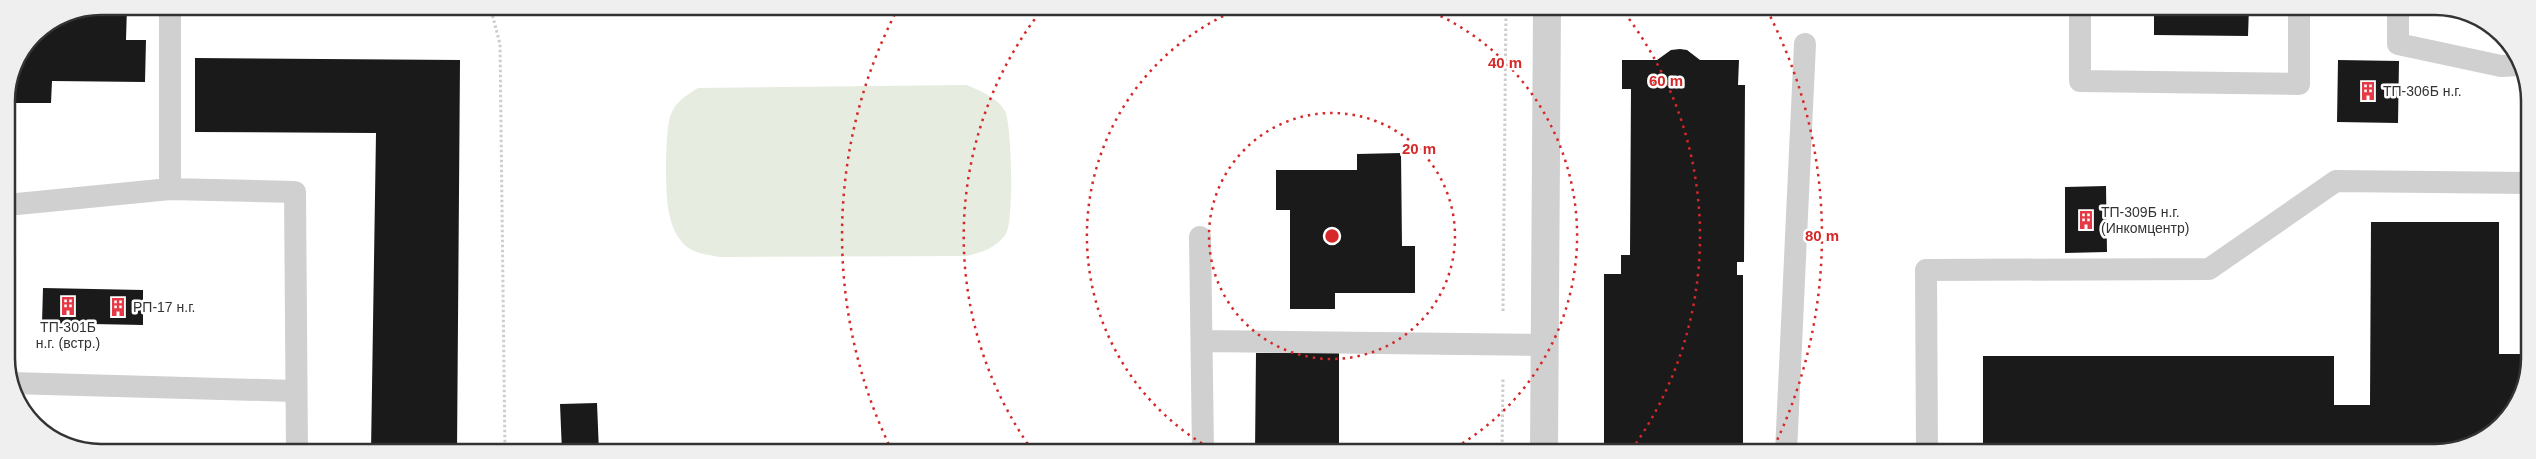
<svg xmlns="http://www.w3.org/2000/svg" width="2536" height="459" font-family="Arial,sans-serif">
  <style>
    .green { fill: #e6ecdf }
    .building { fill: #1a1a1a }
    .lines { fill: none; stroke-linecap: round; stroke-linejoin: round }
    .path { stroke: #cdcdcd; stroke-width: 3; stroke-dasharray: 2.5 2.5; stroke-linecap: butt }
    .lane { stroke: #d0d0d0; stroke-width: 22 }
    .street { stroke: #d0d0d0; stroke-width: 28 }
    .ring { fill: none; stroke: #d62828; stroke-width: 2.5; stroke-dasharray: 2.5 5 }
    .labels { text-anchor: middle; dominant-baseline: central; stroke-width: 5; stroke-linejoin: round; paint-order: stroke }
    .poi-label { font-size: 14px; fill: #333; stroke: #fff; text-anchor: start }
    .rim { fill: none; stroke: #333; stroke-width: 2.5 }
    .centre { fill: #d62828; stroke: #fff; stroke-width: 2.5 }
    .ring-label { font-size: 15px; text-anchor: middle; font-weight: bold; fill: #d62828; stroke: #fff; stroke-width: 5; stroke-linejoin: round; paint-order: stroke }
  </style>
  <rect width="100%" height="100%" fill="#fff"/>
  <!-- green -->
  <path class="green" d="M 967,85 C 980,91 998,98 1005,111 C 1012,125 1014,221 1006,234 C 996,248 983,252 967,256 L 721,257 C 708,255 690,253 682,242 C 673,232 670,219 668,207 C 665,189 665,129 671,114 C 676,101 687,95 698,88 Z"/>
  <!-- building -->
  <path class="building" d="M 101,6 L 127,6 L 126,40 L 146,40 L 145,82 L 52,81 L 51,103 L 7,103 L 14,64 L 34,34 L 65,13 Z
    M 2154,7 L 2249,7 L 2248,36 L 2154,35 Z
    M 1680,49 L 1687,50 L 1700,60 L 1739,60 L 1738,85 L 1745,85 L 1744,262 L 1737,262 L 1737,275 L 1743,275 L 1743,452 L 1604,452 L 1604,274 L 1621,274 L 1621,255 L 1630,255 L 1631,89 L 1622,89 L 1622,60 L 1657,60 L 1671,50 Z
    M 195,58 L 460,60 L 457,452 L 371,452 L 376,133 L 195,132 Z
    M 2338,60 L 2399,61 L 2398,123 L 2337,122 Z
    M 1401,153 L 1402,246 L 1415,246 L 1415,293 L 1335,293 L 1335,309 L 1290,309 L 1290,210 L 1276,210 L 1276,170 L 1357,170 L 1357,154 Z
    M 2106,186 L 2107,252 L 2065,253 L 2065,187 Z
    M 2371,222 L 2499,222 L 2499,354 L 2529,354 L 2529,371 L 2498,429 L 2441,453 L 1983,452 L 1983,356 L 2334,356 L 2334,405 L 2370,405 Z
    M 43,288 L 143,290 L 143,325 L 42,323 Z
    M 1256,353 L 1339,353 L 1339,452 L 1255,452 Z
    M 597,403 L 599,452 L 562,452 L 560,404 Z"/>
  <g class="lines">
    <!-- path -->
    <path class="path" d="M 490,6 L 500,44 L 505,452
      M 1503,311 L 1506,7
      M 1502,452 L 1503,377"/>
    <!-- lane -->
    <path class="lane" d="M 170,6 L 170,189 L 295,192 L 297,452
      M 2080,7 L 2080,81 L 2299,84 L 2299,7
      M 2398,7 L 2398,44 L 2501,66 L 2519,65
      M 7,205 L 170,189
      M 1200,237 L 1203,452
      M 1202,341 L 1545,345
      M 11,383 L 295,391
      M 1786,452 L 1805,44
      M 1927,452 L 1926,270 L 2209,269 L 2336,181 L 2528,183"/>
    <!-- street -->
    <path class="street" d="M 1544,452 L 1547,7"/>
  </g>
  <!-- distance rings -->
  <g class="ring">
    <circle cx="1332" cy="236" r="123"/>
    <path d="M1215 451A245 245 0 0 1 1244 7M1420 7A245 245 0 0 1 1449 451"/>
    <path d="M1032 450A368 368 0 0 1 1044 7M1620 7A368 368 0 0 1 1630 452"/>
    <path d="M892 451A490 490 0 0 1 897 10M1767 10A490 490 0 0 1 1772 451"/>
  </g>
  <!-- icons -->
  <defs>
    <g id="building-bare" transform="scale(1.5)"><path d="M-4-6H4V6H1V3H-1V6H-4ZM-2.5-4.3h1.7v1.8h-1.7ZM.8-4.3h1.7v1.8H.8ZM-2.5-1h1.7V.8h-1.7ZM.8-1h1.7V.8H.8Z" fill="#e63946" stroke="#fff" stroke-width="2.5" paint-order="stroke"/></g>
  </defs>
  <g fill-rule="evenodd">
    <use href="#building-bare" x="2368" y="91"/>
    <use href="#building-bare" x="2086" y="220"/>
    <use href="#building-bare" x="68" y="306"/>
    <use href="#building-bare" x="118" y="307"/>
  </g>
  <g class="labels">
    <!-- poi labels -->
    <g class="poi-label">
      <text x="2383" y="91">ТП-306Б н.г.</text>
      <text x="2101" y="212">ТП-309Б н.г.<tspan x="2101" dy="16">(Инкомцентр)</tspan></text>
      <text x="133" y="307">РП-17 н.г.</text>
      <text x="68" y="327" text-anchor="middle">ТП-301Б<tspan x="68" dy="16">н.г. (встр.)</tspan></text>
    </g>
  </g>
  <!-- crop -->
  <path d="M0 0H2536V459H0ZM101 15H2435A86 86 0 0 1 2521 101V358A86 86 0 0 1 2435 444H101A86 86 0 0 1 15 358V101A86 86 0 0 1 101 15Z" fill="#efefef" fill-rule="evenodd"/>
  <path class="rim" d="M101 15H2435A86 86 0 0 1 2521 101V358A86 86 0 0 1 2435 444H101A86 86 0 0 1 15 358V101A86 86 0 0 1 101 15Z"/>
  <circle cx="1332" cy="236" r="8" class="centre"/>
  <g class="ring-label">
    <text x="1505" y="68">40 m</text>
    <text x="1666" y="86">60 m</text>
    <text x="1419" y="154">20 m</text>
    <text x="1822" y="241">80 m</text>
  </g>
</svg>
